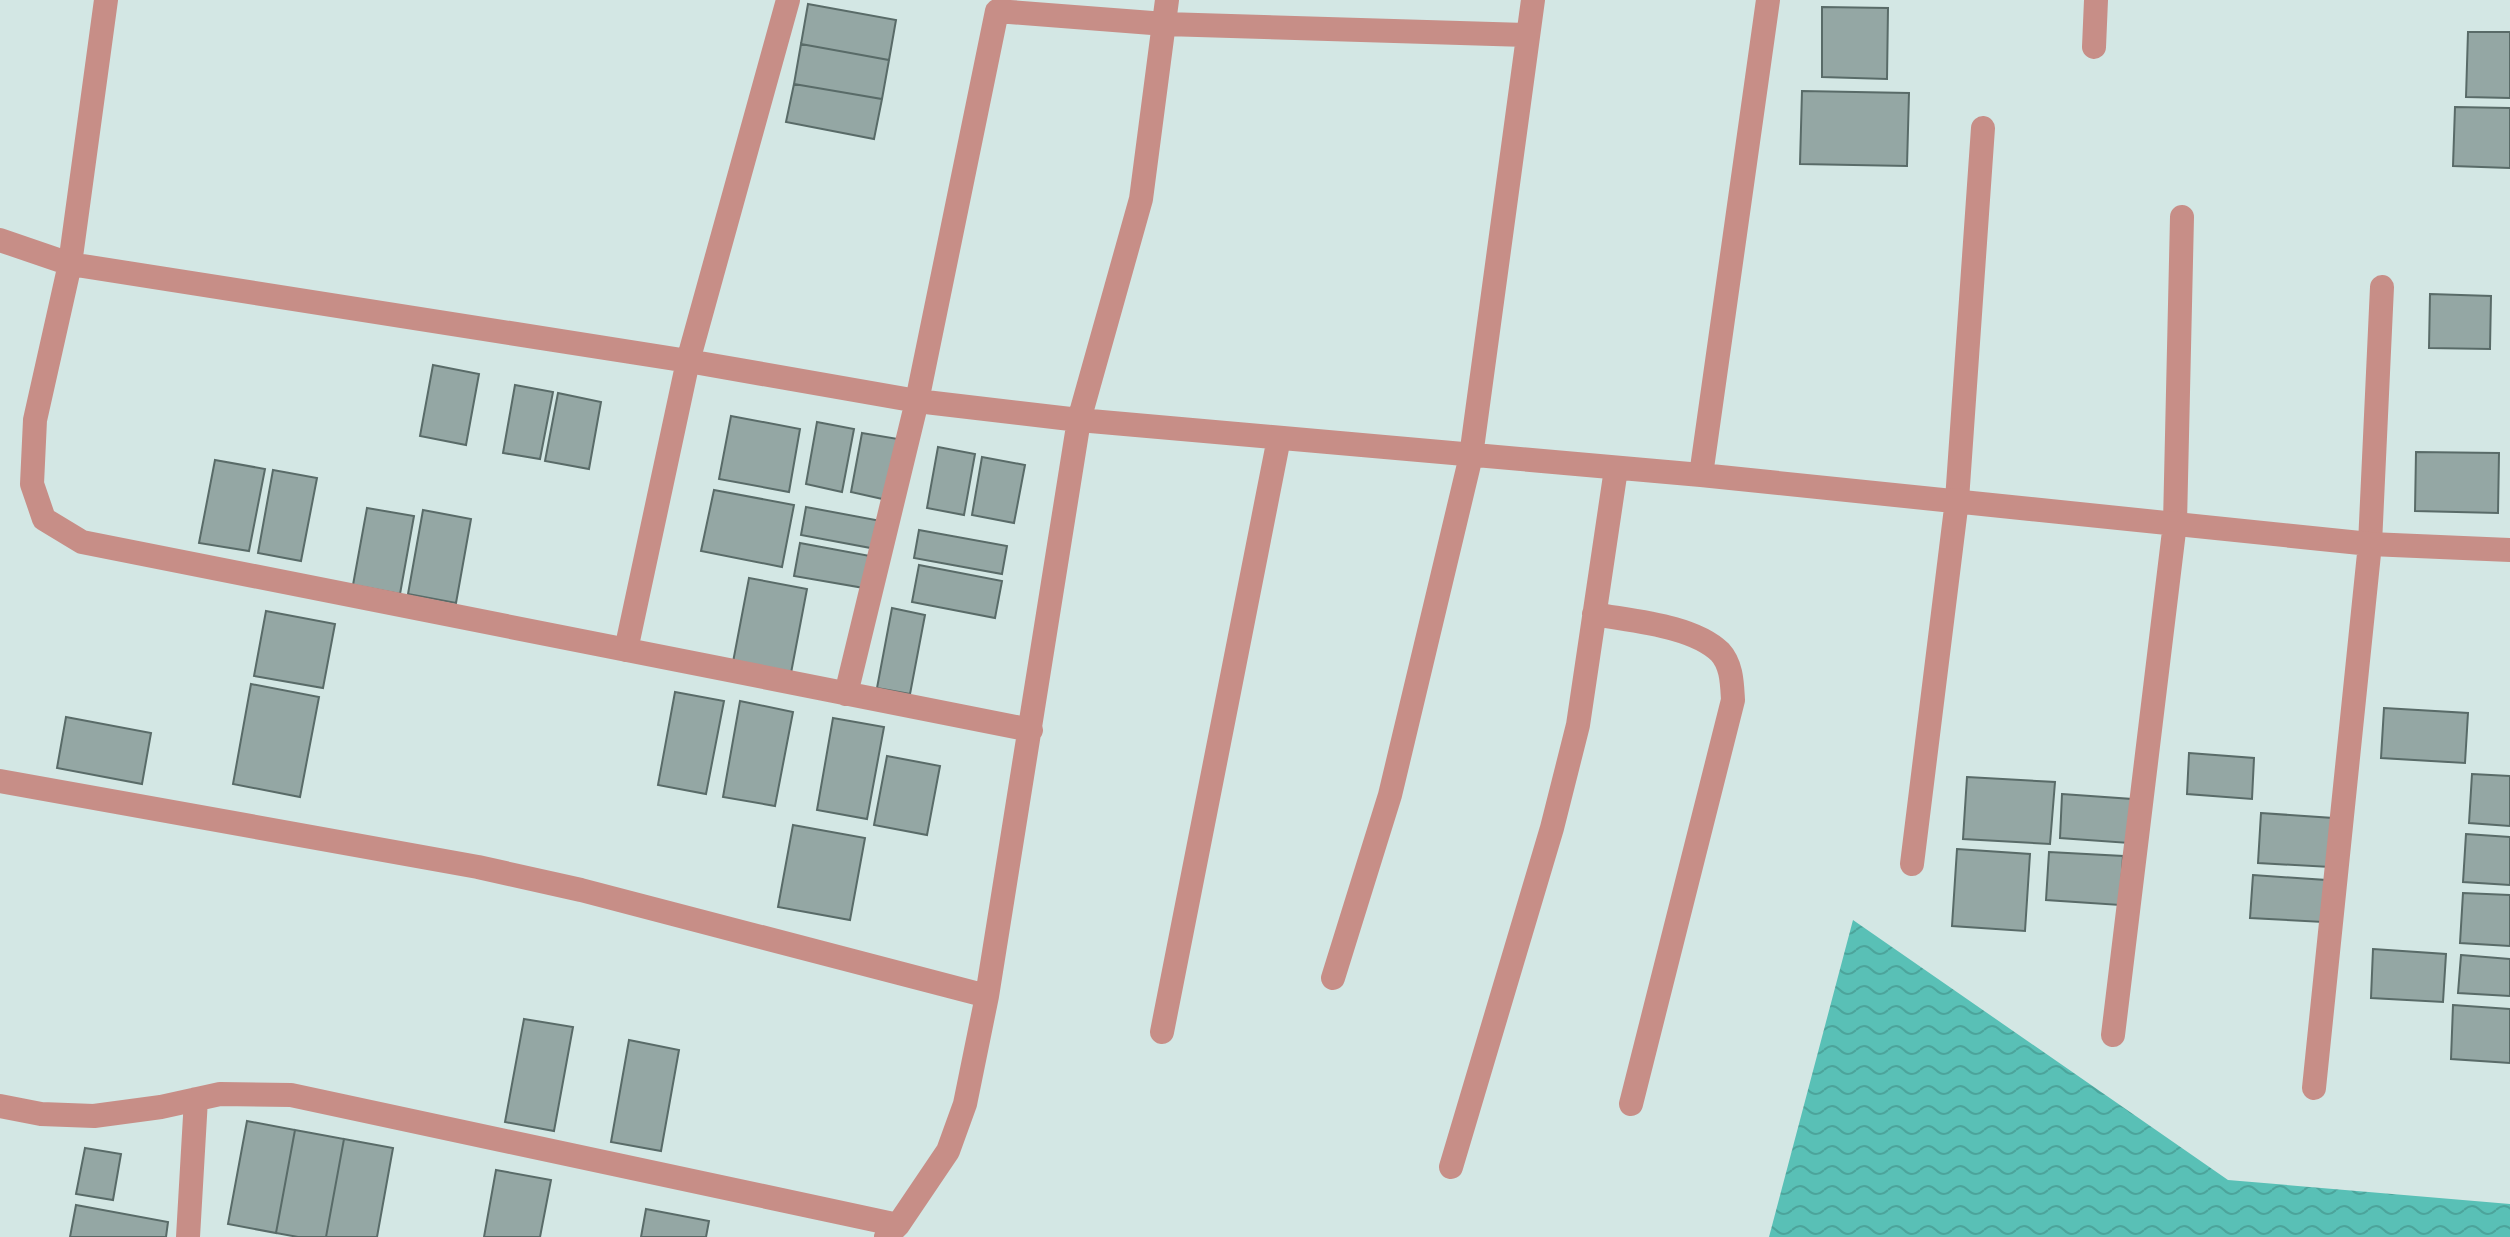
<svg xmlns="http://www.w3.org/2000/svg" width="2510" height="1237" font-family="Montserrat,sans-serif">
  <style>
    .water { fill: url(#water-waves) }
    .building { fill: #94a7a4; stroke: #596b68; stroke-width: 2 }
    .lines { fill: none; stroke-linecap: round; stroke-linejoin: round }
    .service { stroke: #c78e87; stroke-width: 24 }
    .minor { stroke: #c78e87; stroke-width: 24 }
  </style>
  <defs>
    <pattern id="water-waves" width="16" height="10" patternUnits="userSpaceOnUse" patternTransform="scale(2)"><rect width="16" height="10" fill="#59c0b6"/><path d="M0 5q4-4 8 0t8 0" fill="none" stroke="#4ca49b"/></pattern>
  </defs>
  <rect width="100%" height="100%" fill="#d3e7e4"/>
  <!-- water -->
  <path class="water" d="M 1853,920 L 2228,1180 L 2510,1204 L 2510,1237 L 1769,1237 Z"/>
  <!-- building -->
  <path class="building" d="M 808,4 L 896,20 L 889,60 L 801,44 Z
    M 1822,7 L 1888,8 L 1887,79 L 1822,77 Z
    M 2468,32 L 2510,32 L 2510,98 L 2466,97 Z
    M 801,44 L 889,60 L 882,99 L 794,84 Z
    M 794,84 L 882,99 L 874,139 L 786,122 Z
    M 1802,91 L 1909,93 L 1907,166 L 1800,164 Z
    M 2455,107 L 2510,108 L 2510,168 L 2453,166 Z
    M 2430,294 L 2491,296 L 2490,349 L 2429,348 Z
    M 433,365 L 479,374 L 466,445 L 420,436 Z
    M 515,385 L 553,392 L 540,459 L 503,453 Z
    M 558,393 L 601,402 L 589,469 L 545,461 Z
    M 731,416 L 800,429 L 789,492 L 719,479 Z
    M 817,422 L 854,429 L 842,492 L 806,484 Z
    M 862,433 L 898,439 L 887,500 L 851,492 Z
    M 938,447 L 975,454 L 964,515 L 927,508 Z
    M 2416,452 L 2499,453 L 2498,513 L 2415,511 Z
    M 982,457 L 1025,465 L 1014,523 L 972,515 Z
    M 215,460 L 265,469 L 249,551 L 199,543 Z
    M 273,470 L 317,478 L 301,561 L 258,553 Z
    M 714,490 L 794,505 L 782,567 L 701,551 Z
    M 806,507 L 881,521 L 876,549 L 801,535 Z
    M 367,508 L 414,516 L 400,594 L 353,585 Z
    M 423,510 L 471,519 L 456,603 L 408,594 Z
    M 919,530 L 1007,546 L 1002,574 L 914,558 Z
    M 800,543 L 870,556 L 864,588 L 794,576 Z
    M 919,565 L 1002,581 L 995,618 L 912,602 Z
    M 749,578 L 807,589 L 791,673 L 733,662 Z
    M 892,608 L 925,615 L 910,694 L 877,688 Z
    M 266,611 L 335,624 L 323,688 L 254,676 Z
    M 251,684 L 319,697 L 300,797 L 233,784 Z
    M 675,692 L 724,701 L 706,794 L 658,785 Z
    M 740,701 L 793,712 L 775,806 L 723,797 Z
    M 2384,708 L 2468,713 L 2465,763 L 2381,758 Z
    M 66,717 L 151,733 L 142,784 L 57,768 Z
    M 833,718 L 884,727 L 867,819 L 817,810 Z
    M 2189,753 L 2254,758 L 2252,799 L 2187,794 Z
    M 887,756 L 940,766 L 927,835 L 874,825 Z
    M 2472,774 L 2510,776 L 2510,826 L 2469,823 Z
    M 1967,777 L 2055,782 L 2050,844 L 1963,839 Z
    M 2062,794 L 2132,799 L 2129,843 L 2060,838 Z
    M 2261,813 L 2333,818 L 2330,867 L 2258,863 Z
    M 793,825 L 865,838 L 850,920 L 778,907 Z
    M 2466,834 L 2510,837 L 2510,885 L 2463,882 Z
    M 1957,849 L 2030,854 L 2025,931 L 1952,926 Z
    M 2049,852 L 2123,856 L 2120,905 L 2046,900 Z
    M 2253,875 L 2326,880 L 2323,922 L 2250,918 Z
    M 2463,893 L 2510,895 L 2510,946 L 2460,943 Z
    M 2373,949 L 2446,954 L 2443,1002 L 2371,998 Z
    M 2461,955 L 2510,959 L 2510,996 L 2458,993 Z
    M 2453,1005 L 2510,1009 L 2510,1063 L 2451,1059 Z
    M 524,1019 L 573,1027 L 554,1131 L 505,1122 Z
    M 629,1040 L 679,1050 L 661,1151 L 611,1142 Z
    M 247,1121 L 295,1130 L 276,1233 L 228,1224 Z
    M 295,1130 L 344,1139 L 326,1237 L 298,1237 L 276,1233 Z
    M 344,1139 L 393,1148 L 377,1237 L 326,1237 Z
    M 85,1148 L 121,1154 L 113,1200 L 76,1194 Z
    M 496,1170 L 551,1180 L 540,1237 L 484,1237 Z
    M 76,1205 L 168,1222 L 166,1237 L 70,1237 Z
    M 646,1209 L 709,1221 L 706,1237 L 641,1237 Z"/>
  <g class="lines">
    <!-- service -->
    <path class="service" d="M 2094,47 L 2096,0
      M 1957,500 L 1983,128
      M 2175,523 L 2182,217
      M 2370,544 L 2382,287"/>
    <!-- minor -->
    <path class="minor" d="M 106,0 L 70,264 L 35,420 L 32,484 L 44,519 L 82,542 L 1031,730
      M 0,240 L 70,264 L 688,361 L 917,401 L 1079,420 L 1701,475 L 2370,544 L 2510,550
      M 1701,475 L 1768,0
      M 1594,614 C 1631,621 1692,625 1720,652 C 1732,665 1732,684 1733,700 L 1631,1104
      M 626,650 L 688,361 L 788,0
      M 846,694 L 917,401 L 997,11 L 1165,24 L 1527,35
      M 0,781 L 478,867 L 581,890 L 987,996
      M 1912,864 L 1957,500
      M 1333,978 L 1390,795 L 1471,456 L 1533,0
      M 1162,1032 L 1279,438
      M 2113,1035 L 2175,523
      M 2314,1088 L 2370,544
      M 0,1106 L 41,1114 L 94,1116 L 161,1107 L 220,1094 L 291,1095 L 898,1225
      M 1451,1167 L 1552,828 L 1578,725 L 1616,469
      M 188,1237 L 196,1099
      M 886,1237 L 898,1225 L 948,1151 L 965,1104 L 987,996 L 1079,420 L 1141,199 L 1167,0"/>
  </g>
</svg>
